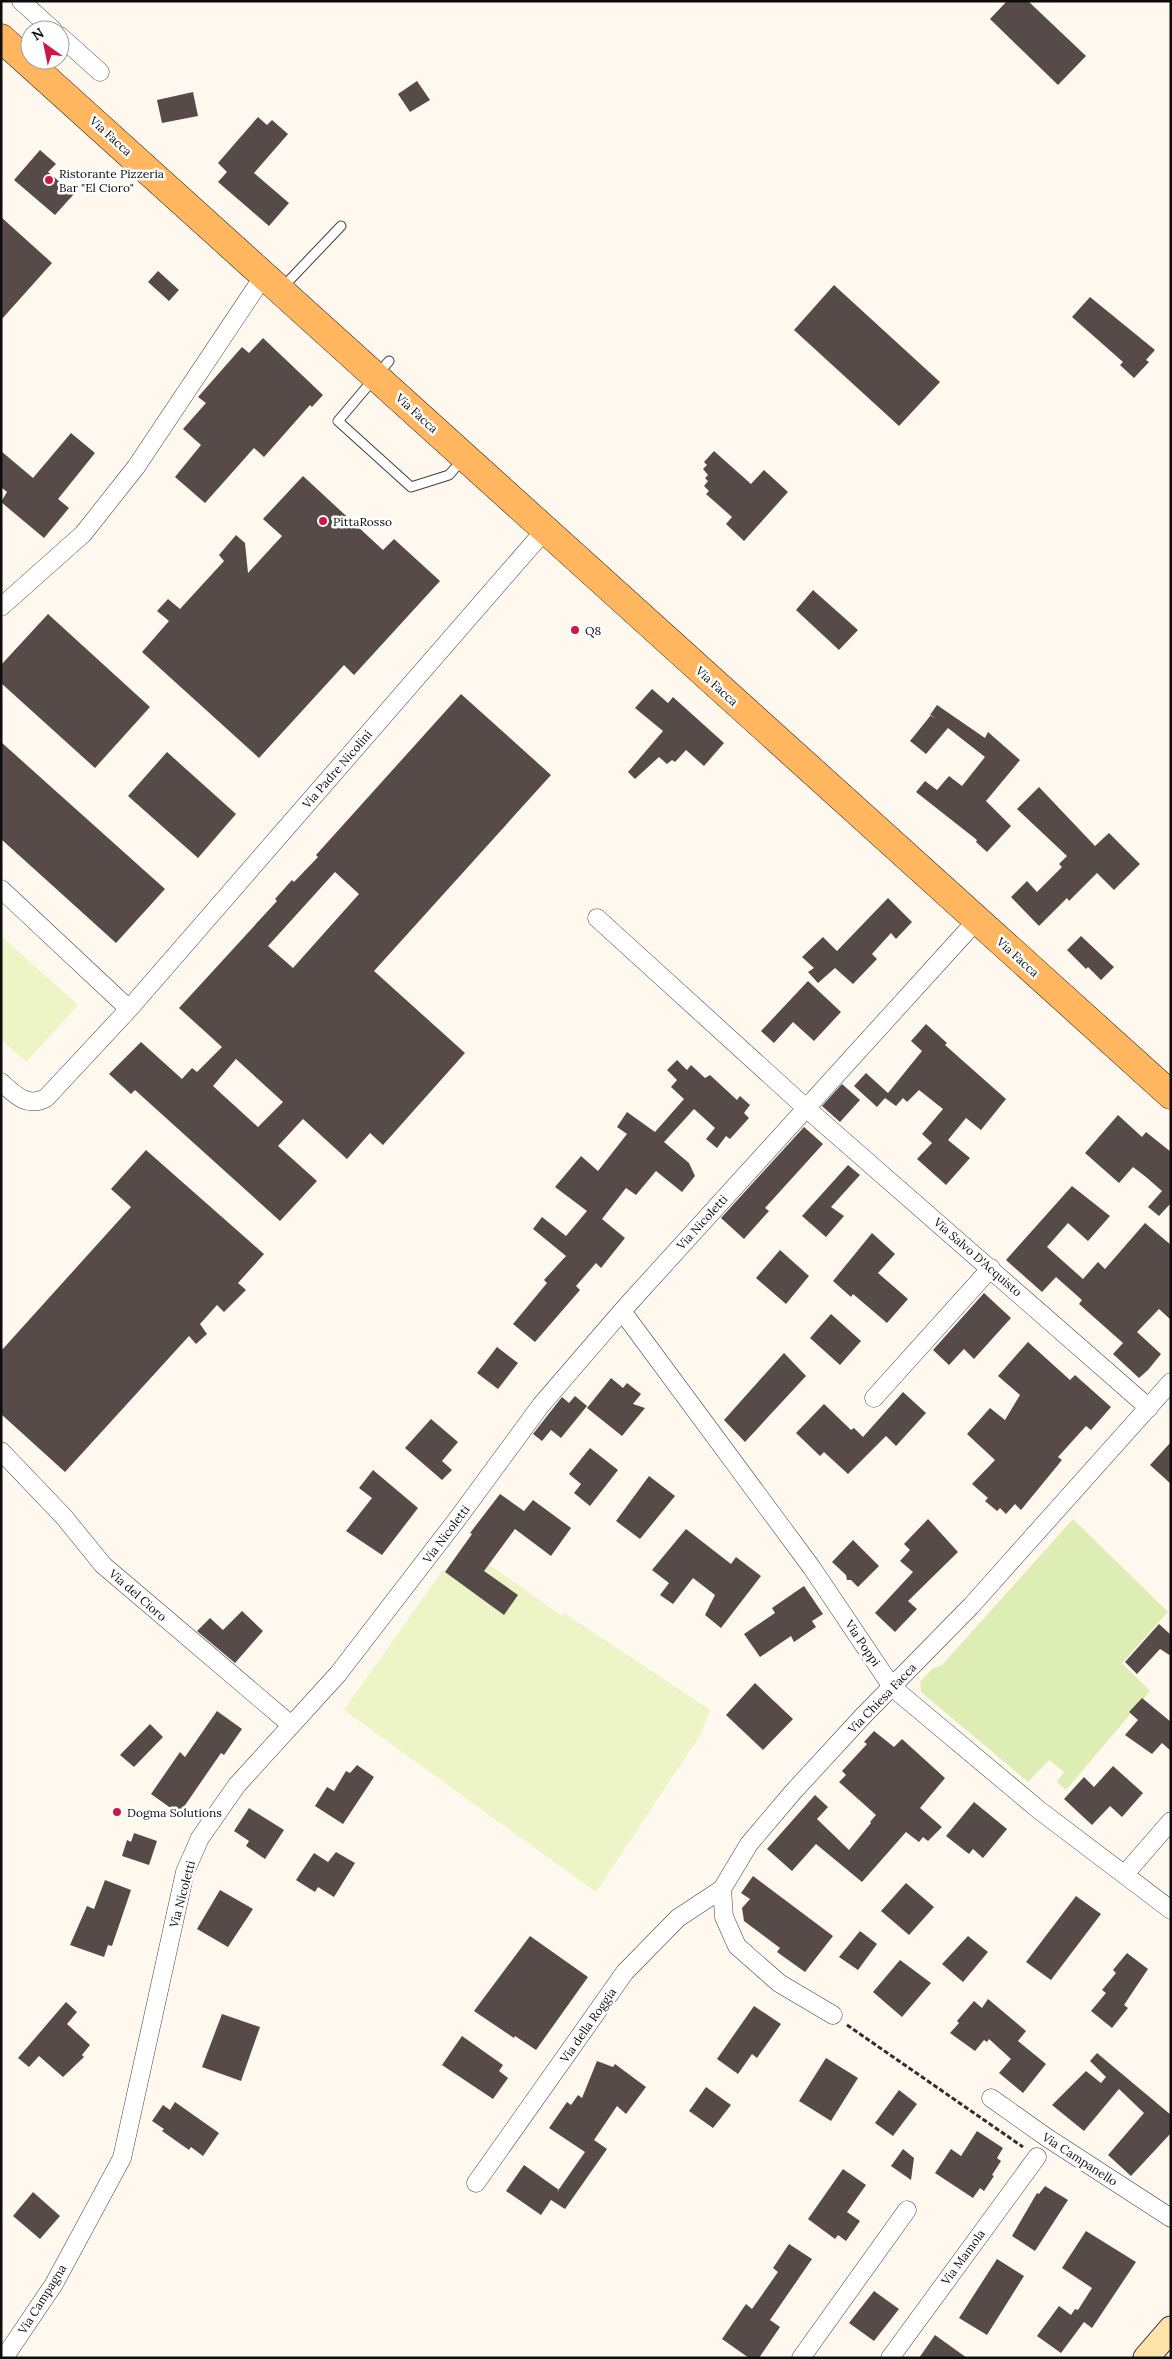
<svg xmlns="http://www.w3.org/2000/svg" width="1172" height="2359" font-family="Lora,serif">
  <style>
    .green { fill: #deedb3 }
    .pitch { fill: #edf4c6 }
    .building { fill: #574b49; fill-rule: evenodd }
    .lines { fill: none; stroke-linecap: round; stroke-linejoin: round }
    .service-casing { stroke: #404040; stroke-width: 11 }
    .minor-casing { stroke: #404040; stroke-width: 19 }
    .secondary-casing { stroke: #2f2f2f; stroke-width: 27 }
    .primary-casing { stroke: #1e1e1e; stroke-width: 29 }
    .path { stroke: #2f2f2f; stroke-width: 3; stroke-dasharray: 5 2.5; stroke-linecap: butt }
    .service { stroke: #fff; stroke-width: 9 }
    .minor { stroke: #fff; stroke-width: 18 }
    .secondary { stroke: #ffe3a9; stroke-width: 25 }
    .primary { stroke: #ffb65e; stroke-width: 28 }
    .poi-dot { fill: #cb1846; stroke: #fff; stroke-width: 2 }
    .labels { text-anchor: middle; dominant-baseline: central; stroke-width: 5; stroke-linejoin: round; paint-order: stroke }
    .street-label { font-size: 12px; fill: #0d0d0d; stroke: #fff }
    .poi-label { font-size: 12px; fill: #0d0d0d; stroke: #fff; text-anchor: start }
  </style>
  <rect width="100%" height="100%" fill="#fff8ee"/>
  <!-- green -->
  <path class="green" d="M 1073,1519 L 1168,1612 L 1122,1663 L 1150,1691 L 1066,1790 L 1057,1782 L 1064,1772 L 1049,1760 L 1028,1782 L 921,1692 L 920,1682 L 932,1669 L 942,1665 Z"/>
  <!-- pitch -->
  <path class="pitch" d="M 1,936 L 78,1005 L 26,1062 L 1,1039 Z
    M 463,1546 L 562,1616 L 564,1613 L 710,1710 L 700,1735 L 596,1892 L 344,1710 L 442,1571 L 445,1572 Z"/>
  <!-- building -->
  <path class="building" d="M 1007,1 L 1028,1 L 1086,56 L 1058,85 L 990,19 Z
    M 417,81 L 430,100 L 410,112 L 398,94 Z
    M 193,92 L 198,116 L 162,123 L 157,100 Z
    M 258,117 L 267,125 L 272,120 L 288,134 L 254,173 L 289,203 L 269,226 L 218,182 L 227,172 L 218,163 Z
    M 40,150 L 56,164 L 48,172 L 74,194 L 55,215 L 14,180 Z
    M 1,217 L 52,263 L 1,320 Z
    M 158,271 L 179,290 L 169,301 L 148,282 Z
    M 834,285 L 940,382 L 899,426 L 794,330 Z
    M 1090,297 L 1155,350 L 1146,360 L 1149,362 L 1134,378 L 1120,365 L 1123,362 L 1072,317 Z
    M 263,338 L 323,395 L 312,407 L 310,405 L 264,457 L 254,448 L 205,503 L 175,477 L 201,445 L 183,429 L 206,403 L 198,397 L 242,347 L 249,353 Z
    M 71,433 L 95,453 L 58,499 L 69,508 L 44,538 L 1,502 L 7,492 L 1,487 L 1,451 L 33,478 Z
    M 714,451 L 751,484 L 764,470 L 788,492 L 744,541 L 726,524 L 732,517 L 706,494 L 709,491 L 704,486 L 708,481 L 705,478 L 708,475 L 703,469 L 707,465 L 704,462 Z
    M 303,476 L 383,550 L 394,539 L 440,581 L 354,675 L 344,665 L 259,758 L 142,652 L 169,621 L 157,611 L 168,599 L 180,609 L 224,561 L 219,555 L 236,535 L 245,543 L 248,573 L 282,536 L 263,519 Z
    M 813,590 L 858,630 L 839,650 L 796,610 Z
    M 48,614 L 150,707 L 95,768 L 1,683 L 1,665 Z
    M 652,689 L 668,703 L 673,697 L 724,743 L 704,766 L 686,750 L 675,762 L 672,760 L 667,764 L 659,757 L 635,779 L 628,772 L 663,731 L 635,708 Z
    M 461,694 L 551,775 L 374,971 L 465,1053 L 383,1145 L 370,1133 L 347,1159 L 303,1119 L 278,1146 L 317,1181 L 280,1221 L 135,1090 L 131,1094 L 109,1074 L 141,1042 L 182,1079 L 192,1068 L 197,1072 L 222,1047 L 179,1008 L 277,901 L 275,899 L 292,880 L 294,882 L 318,857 L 316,855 ZM 335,872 L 359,894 L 293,968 L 268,946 ZM 236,1059 L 283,1102 L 258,1127 L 213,1086 Z
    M 937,705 L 985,738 L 988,732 L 1020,760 L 986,801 L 1011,826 L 987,852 L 976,842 L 977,840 L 916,792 L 925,781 L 937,790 L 949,776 L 962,786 L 985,757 L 948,728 L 926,754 L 910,741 L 931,715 L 936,719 L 930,715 Z
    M 1,742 L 165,889 L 116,943 L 1,839 Z
    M 167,752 L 236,814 L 198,858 L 128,796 Z
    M 1039,787 L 1095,846 L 1109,833 L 1140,864 L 1114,890 L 1097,873 L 1069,901 L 1067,898 L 1039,926 L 1011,897 L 1027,881 L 1037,892 L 1062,867 L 1059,864 L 1067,856 L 1017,809 Z
    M 888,898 L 912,922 L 896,939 L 891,933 L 872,954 L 877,959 L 853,984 L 835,968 L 818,983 L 808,972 L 814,968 L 802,957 L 823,937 L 837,951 Z
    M 1081,936 L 1114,967 L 1101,980 L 1088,967 L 1086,969 L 1067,950 Z
    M 808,981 L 841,1012 L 814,1041 L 793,1022 L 774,1043 L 761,1031 Z
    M 926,1024 L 947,1043 L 945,1045 L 1006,1099 L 981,1130 L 966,1118 L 948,1140 L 970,1158 L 946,1185 L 917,1159 L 932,1143 L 922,1134 L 943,1109 L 919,1090 L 907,1102 L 903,1098 L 896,1106 L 885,1098 L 877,1107 L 854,1086 L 866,1073 L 888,1093 L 922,1051 L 911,1041 Z
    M 677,1060 L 687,1070 L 691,1065 L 705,1078 L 710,1075 L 737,1100 L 740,1096 L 750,1105 L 744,1113 L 749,1118 L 730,1139 L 726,1136 L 717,1148 L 706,1139 L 715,1128 L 694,1109 L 664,1142 L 689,1163 L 695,1176 L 682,1192 L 656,1171 L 636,1195 L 626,1188 L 602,1219 L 625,1238 L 601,1268 L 596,1263 L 576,1286 L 580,1290 L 535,1342 L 513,1324 L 547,1283 L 544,1280 L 566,1256 L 533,1229 L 542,1217 L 566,1236 L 587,1211 L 555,1187 L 581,1156 L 598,1171 L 627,1134 L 617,1127 L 627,1112 L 655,1132 L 684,1099 L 671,1087 L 677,1080 L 667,1070 Z
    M 842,1084 L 860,1100 L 840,1122 L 822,1106 Z
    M 1118,1115 L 1142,1137 L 1146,1132 L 1171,1152 L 1171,1203 L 1159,1216 L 1148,1207 L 1162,1191 L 1146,1177 L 1133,1167 L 1119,1183 L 1085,1153 Z
    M 804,1127 L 823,1144 L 765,1208 L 769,1211 L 744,1239 L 721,1218 Z
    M 146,1150 L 264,1254 L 238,1283 L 246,1290 L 224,1312 L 217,1305 L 200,1324 L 207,1334 L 196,1344 L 189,1336 L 65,1472 L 1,1414 L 1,1351 L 131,1207 L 111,1189 Z
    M 848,1165 L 860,1175 L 831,1207 L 844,1216 L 826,1237 L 802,1216 Z
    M 1072,1186 L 1110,1216 L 1088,1241 L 1068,1223 L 1047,1247 L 1083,1279 L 1098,1262 L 1105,1269 L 1145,1223 L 1171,1245 L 1171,1320 L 1159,1309 L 1137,1332 L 1161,1354 L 1148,1370 L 1139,1378 L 1113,1354 L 1123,1343 L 1079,1304 L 1082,1300 L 1056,1277 L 1042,1292 L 1006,1260 Z
    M 872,1233 L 895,1254 L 878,1273 L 908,1299 L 887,1323 L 853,1294 L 851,1297 L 833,1281 Z
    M 780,1250 L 809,1276 L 786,1304 L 756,1278 Z
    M 984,1293 L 1011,1318 L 974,1359 L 964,1349 L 949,1365 L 933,1350 Z
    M 831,1314 L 861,1341 L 840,1365 L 810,1338 Z
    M 1028,1342 L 1070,1380 L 1075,1375 L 1111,1407 L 1091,1430 L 1086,1426 L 1058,1457 L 1062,1460 L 1021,1510 L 1015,1504 L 1006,1514 L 1000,1508 L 997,1511 L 985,1501 L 988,1498 L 972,1484 L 995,1460 L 967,1434 L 990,1408 L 1005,1420 L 1020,1395 L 998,1376 Z
    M 497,1347 L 518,1363 L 498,1389 L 477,1373 Z
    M 784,1353 L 806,1376 L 745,1442 L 724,1420 Z
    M 611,1378 L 623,1388 L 627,1383 L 641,1394 L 633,1404 L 645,1408 L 622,1436 L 587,1408 Z
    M 903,1392 L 926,1413 L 896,1446 L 886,1436 L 848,1474 L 824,1452 L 820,1456 L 796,1433 L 824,1404 L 851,1430 L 854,1428 L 863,1437 Z
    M 575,1396 L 587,1406 L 561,1438 L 551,1430 L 542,1441 L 533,1434 L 562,1397 L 569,1403 Z
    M 431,1419 L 458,1442 L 442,1461 L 452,1470 L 442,1480 L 405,1448 Z
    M 1171,1442 L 1171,1484 L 1150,1465 Z
    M 590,1448 L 618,1470 L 590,1506 L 574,1493 L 581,1484 L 569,1474 Z
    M 373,1470 L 418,1508 L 382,1555 L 346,1531 L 372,1498 L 359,1488 Z
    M 649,1476 L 675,1496 L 640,1539 L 616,1521 Z
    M 500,1494 L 524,1511 L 533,1500 L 571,1528 L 551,1556 L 515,1529 L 484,1571 L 518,1595 L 504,1615 L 445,1572 L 472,1534 L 470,1533 Z
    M 928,1519 L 958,1552 L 908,1601 L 917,1609 L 895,1632 L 875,1613 L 913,1572 L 900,1561 L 910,1550 L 904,1544 Z
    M 686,1529 L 731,1564 L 736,1557 L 761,1576 L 721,1628 L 705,1615 L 715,1595 L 693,1578 L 673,1604 L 660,1595 L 669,1583 L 652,1570 Z
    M 853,1540 L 879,1566 L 858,1587 L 851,1580 L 847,1580 L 846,1575 L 832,1562 Z
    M 804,1586 L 823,1614 L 812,1621 L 816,1627 L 794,1642 L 791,1636 L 760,1657 L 744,1634 L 775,1613 L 772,1608 Z
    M 242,1611 L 263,1631 L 235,1663 L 197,1631 L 210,1618 L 223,1630 Z
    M 1159,1624 L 1171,1635 L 1171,1656 L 1160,1649 L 1137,1674 L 1125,1662 Z
    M 755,1683 L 793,1719 L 763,1750 L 726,1715 Z
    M 1142,1698 L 1171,1722 L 1171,1751 L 1162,1743 L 1152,1754 L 1125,1735 L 1138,1720 L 1129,1712 Z
    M 217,1711 L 242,1729 L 224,1755 L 221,1753 L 179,1814 L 151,1794 L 180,1752 L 185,1757 Z
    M 150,1724 L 163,1737 L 134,1767 L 120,1755 Z
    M 874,1731 L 894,1747 L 902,1739 L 945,1778 L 920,1808 L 942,1827 L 928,1841 L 923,1837 L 919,1842 L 906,1832 L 862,1882 L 816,1844 L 792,1871 L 767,1849 L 815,1795 L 828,1807 L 817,1819 L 849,1850 L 871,1823 L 870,1822 L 876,1815 L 839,1782 L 846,1775 L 842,1771 L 867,1744 L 864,1742 Z
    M 357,1765 L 374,1777 L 343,1824 L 315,1806 L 327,1787 L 334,1791 L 346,1771 L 350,1773 Z
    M 1113,1766 L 1143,1793 L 1122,1817 L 1110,1806 L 1092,1825 L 1064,1799 L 1084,1777 L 1094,1787 Z
    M 974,1802 L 1007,1829 L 983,1858 L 973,1849 L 969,1854 L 946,1836 Z
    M 249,1808 L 284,1830 L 265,1859 L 246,1846 L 249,1841 L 234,1831 Z
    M 134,1833 L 157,1841 L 149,1865 L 122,1856 L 127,1840 L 131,1842 Z
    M 336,1852 L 355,1863 L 334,1897 L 318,1887 L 315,1892 L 296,1880 L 314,1853 L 328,1862 Z
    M 753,1876 L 833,1936 L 805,1972 L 777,1952 L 780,1948 L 744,1921 L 742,1908 L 750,1899 L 741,1893 Z
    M 105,1880 L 131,1890 L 112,1946 L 108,1945 L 104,1957 L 70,1945 L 87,1906 L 94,1909 Z
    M 906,1883 L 934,1907 L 909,1935 L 881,1911 Z
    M 220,1890 L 253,1909 L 228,1947 L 197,1929 Z
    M 1076,1896 L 1101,1914 L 1051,1980 L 1026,1962 Z
    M 860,1931 L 877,1944 L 858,1970 L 839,1957 Z
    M 530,1936 L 588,1977 L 536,2050 L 515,2036 L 514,2038 L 474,2011 Z
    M 968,1936 L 988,1952 L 963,1982 L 942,1964 Z
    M 1127,1953 L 1148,1969 L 1124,2005 L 1128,2008 L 1112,2028 L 1091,2011 L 1106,1993 L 1102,1990 L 1116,1973 L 1113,1970 Z
    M 900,1960 L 931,1983 L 902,2017 L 873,1992 Z
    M 988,1999 L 1026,2031 L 1018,2041 L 1046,2064 L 1023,2093 L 999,2073 L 1011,2059 L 989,2039 L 987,2042 L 984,2040 L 975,2051 L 950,2033 L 959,2023 L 957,2021 L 974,2001 L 982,2008 Z
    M 66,2002 L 77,2012 L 67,2024 L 90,2045 L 82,2055 L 84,2057 L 63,2077 L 39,2056 L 29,2067 L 18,2058 Z
    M 754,2006 L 781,2024 L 757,2058 L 752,2054 L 738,2074 L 717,2059 Z
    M 222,2014 L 260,2027 L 241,2081 L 202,2067 Z
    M 462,2036 L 503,2065 L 499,2071 L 508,2078 L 493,2099 L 442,2065 Z
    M 1097,2053 L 1171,2115 L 1171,2133 L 1131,2176 L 1108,2155 L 1144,2113 L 1119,2089 L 1084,2131 L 1052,2105 L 1086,2071 L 1101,2083 L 1106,2077 L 1090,2061 Z
    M 826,2058 L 858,2078 L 831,2121 L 799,2101 Z
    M 597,2061 L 613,2067 L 615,2064 L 646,2087 L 626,2114 L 617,2106 L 594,2140 L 607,2149 L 565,2209 L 551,2200 L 541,2215 L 506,2191 L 524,2165 L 559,2190 L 557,2192 L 585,2152 L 549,2128 L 567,2102 L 571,2105 L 578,2095 L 582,2098 Z
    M 706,2087 L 731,2105 L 713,2128 L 689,2111 Z
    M 899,2090 L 917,2104 L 893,2136 L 875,2123 Z
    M 175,2102 L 219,2133 L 203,2156 L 191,2147 L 189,2150 L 162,2131 L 164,2129 L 152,2121 L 163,2105 L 170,2110 Z
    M 977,2131 L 1003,2148 L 997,2158 L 1001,2161 L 992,2175 L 994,2176 L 984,2191 L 980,2188 L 973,2198 L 935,2173 L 951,2149 L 961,2156 Z
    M 903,2149 L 914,2158 L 911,2180 L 891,2166 Z
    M 843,2169 L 866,2185 L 847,2212 L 860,2221 L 846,2241 L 838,2235 L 835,2239 L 808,2219 Z
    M 1045,2186 L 1068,2200 L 1035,2251 L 1012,2236 L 1037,2193 L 1039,2194 Z
    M 33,2192 L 60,2216 L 40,2239 L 13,2216 Z
    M 1086,2231 L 1136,2262 L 1092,2328 L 1084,2322 L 1061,2353 L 1037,2336 L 1059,2306 L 1071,2315 L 1075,2309 L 1078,2310 L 1092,2288 L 1062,2268 Z
    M 789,2244 L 812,2259 L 770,2320 L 780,2327 L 759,2358 L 749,2358 L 722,2339 L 746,2304 L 752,2309 L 778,2272 L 773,2268 Z
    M 997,2259 L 1024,2276 L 987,2335 L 959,2318 Z
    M 874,2291 L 899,2309 L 874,2341 L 849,2323 Z
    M 935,2335 L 967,2358 L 919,2358 Z"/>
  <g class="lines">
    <!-- service casing -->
    <g class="service-casing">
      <path id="service" d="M 283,287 L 341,226
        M 389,361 L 338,421 L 411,487 L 449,475 L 463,459"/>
    </g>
    <!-- minor casing -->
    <g class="minor-casing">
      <path id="minor" d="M 21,1 L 53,30
        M 60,36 L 100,72
        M 1,607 L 83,534 L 136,467 L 265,274
        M 1,889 L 129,1009
        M 597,918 L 806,1108 L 1149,1408
        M 1,1082 C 15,1095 27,1108 46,1098 L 129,1009 L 545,530
        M 622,1311 L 812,1568 L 892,1687 L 1039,1810 L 1171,1910
        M 874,1398 L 991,1268
        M 1,1451 L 64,1517 L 103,1565 L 290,1724
        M 1125,1874 L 1171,1821
        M 833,2015 L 779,1983 L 737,1946 L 724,1917 L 722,1889 L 749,1844 L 793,1792 L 863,1716 L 971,1606 L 1171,1382
        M 991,2098 L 1046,2137 L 1171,2218
        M 476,2183 L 625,1972 L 678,1918 L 722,1889
        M 4,2358 L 54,2284 L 122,2158 L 185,1872 L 200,1838 L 237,1785 L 338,1674 L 458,1518 L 541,1405 L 622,1311 L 977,920
        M 801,2358 L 907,2210
        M 890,2358 L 1037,2157"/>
    </g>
    <!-- secondary casing -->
    <g class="secondary-casing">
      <path id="secondary" d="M 1146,2358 L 1171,2329"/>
    </g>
    <!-- primary casing -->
    <g class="primary-casing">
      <path id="primary" d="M 1,38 L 1171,1095"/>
    </g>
    <!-- path -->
    <path class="path" d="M 847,2025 L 1023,2147"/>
    <!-- service -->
    <use href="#service" class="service"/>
    <!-- minor -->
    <use href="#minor" class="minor"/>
    <!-- secondary -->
    <use href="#secondary" class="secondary"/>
    <!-- primary -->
    <use href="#primary" class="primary"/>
  </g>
  <!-- markers -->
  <g class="poi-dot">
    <circle cx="49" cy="180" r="5"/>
    <circle cx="323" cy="521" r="5"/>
    <circle cx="575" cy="630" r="5"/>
    <circle cx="117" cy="1812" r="5"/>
  </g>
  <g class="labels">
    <!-- street labels -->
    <g class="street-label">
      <text transform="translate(111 136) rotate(42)">Via Facca</text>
      <text transform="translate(417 413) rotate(42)">Via Facca</text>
      <text transform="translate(717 686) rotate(42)">Via Facca</text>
      <text transform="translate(337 769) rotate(-49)">Via Padre Nicolini</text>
      <text transform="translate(1018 957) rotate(42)">Via Facca</text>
      <text transform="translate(702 1222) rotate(-48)">Via Nicoletti</text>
      <text transform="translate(978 1257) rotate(41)">Via Salvo D'Acquisto</text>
      <text transform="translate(446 1534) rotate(-53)">Via Nicoletti</text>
      <text transform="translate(138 1595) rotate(41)">Via del Cioro</text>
      <text transform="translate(863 1643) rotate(56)">Via Poppi</text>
      <text transform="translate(882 1698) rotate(-46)">Via Chiesa Facca</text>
      <text transform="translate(182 1894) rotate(-75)">Via Nicoletti</text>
      <text transform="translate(588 2025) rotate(-55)">Via della Roggia</text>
      <text transform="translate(1080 2159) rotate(33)">Via Campanello</text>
      <text transform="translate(963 2257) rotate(-54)">Via Mamola</text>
      <text transform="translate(42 2299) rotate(-58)">Via Campagna</text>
    </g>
    <!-- poi labels -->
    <g class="poi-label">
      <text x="59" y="173">Ristorante Pizzeria<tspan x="59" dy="14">Bar "El Cioro"</tspan></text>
      <text x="333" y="521">PittaRosso</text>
      <text x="585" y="630">Q8</text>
      <text x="127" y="1812">Dogma Solutions</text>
    </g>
  </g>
  <!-- border -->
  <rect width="1172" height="2359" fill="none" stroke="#0d0d0d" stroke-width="5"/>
  <!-- north arrow -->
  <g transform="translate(45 45) rotate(327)"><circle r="24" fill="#ffffff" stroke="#9e9e9e"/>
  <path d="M0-4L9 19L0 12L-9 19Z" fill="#cb1846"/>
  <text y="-8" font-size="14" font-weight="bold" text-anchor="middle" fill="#0d0d0d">N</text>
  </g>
</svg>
